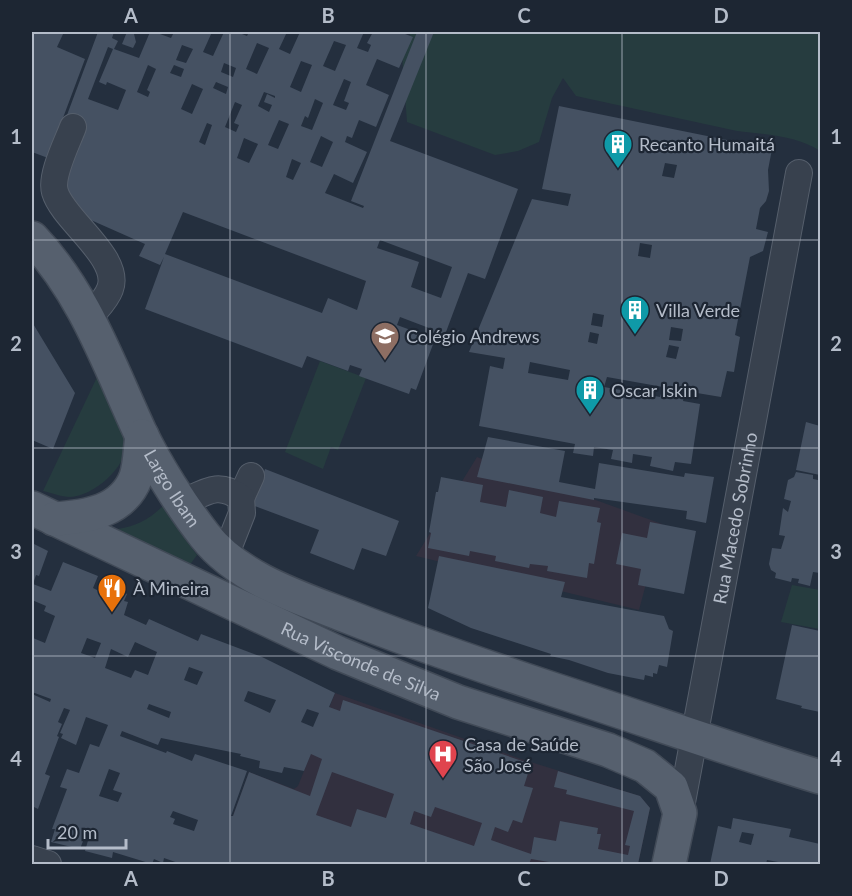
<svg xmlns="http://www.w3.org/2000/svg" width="852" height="896" font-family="Lato,sans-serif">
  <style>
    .medical { fill: #32303f }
    .green { fill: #263c3f }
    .building { fill: #455162; fill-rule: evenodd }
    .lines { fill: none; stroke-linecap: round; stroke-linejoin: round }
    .minor-casing { stroke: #565f6c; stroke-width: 28 }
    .major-casing { stroke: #414a57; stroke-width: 36 }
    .minor { stroke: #38414e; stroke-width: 26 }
    .major { stroke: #56606e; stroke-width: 33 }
    .grid { fill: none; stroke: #b4bcc9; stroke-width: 1.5; stroke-opacity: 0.55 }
    .labels { text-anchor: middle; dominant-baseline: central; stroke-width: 4.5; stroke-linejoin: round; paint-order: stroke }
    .poi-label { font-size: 18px; fill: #b4bcc9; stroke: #1d2633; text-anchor: start }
    .street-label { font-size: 18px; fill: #b4bcc9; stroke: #1d2633 }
    .neatline { fill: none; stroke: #b4bcc9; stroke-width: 2 }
    .grid-label { font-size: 20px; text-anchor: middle; font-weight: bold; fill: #b4bcc9 }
  </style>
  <rect width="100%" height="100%" fill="#242f3e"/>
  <!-- medical -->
  <path class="medical" d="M 477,457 L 662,524 L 639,610 L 416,556 Z
    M 335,693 L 521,759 L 640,796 L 650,808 L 638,864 L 215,864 L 249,772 L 294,789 L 298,786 Z"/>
  <!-- green -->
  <path class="green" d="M 411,32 L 820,32 L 820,151 C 798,136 764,134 737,131 L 576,96 L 563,78 L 552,98 L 539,142 L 518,151 L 495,155 L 407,122 L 402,55 Z
    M 320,361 L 366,378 L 338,450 L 331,447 L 323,469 L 285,452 Z
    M 99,373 C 106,391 122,420 126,438 C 131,464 95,496 70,497 C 62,497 52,493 43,491 Z
    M 166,503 L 179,531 L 197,555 L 189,566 L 118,529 C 138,526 151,518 166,503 Z
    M 792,585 L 820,590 L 820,629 L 781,622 Z"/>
  <!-- building -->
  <path class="building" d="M 32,32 L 64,32 L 57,47 L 85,59 L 48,158 L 32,152 Z
    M 98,32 L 114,32 L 112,38 L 118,41 L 114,49 L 139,58 L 150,32 L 161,32 L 160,34 L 171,38 L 174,32 L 212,32 L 203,52 L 213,56 L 224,32 L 237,32 L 247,36 L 249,32 L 287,32 L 279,49 L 290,54 L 300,32 L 319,32 L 324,34 L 325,32 L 364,32 L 357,48 L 368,52 L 371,45 L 367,43 L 373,32 L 400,32 L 413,37 L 399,68 L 377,59 L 366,85 L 389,95 L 376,127 L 359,120 L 352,138 L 347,136 L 345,142 L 367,152 L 353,183 L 334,174 L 325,193 L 363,208 L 364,206 L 351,201 L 417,32 L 434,32 L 390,141 L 518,189 L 485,279 L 468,273 L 443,340 L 427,335 L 429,328 L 400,317 L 397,325 L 435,339 L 416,390 L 411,388 L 409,394 L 359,376 L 362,369 L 350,365 L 348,371 L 307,356 L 302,368 L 145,309 L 164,257 L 160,265 L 139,256 L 145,244 L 84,217 L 70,198 L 67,187 L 67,175 L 87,126 L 76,122 L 78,119 L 67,115 ZM 334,41 L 346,45 L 335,71 L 323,66 ZM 257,43 L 269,48 L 257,74 L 246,69 ZM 182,45 L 193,49 L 186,63 L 176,60 ZM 108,47 L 113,49 L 99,82 L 106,85 L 107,82 L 126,90 L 118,110 L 88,99 ZM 301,61 L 312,65 L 301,92 L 290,87 ZM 224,63 L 236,68 L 233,77 L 221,72 ZM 148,65 L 156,69 L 147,90 L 150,92 L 148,97 L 137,92 ZM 174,65 L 184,69 L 181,77 L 170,73 ZM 344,79 L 351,82 L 344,101 L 349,103 L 346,110 L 333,105 ZM 216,82 L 228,87 L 226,94 L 213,88 ZM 192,84 L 203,89 L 192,114 L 181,109 ZM 264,92 L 275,96 L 275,98 L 267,94 L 264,102 L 272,105 L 269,112 L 258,106 ZM 315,99 L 323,103 L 312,130 L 301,126 L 305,116 L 308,118 ZM 235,102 L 242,105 L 234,123 L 239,125 L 236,132 L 225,127 ZM 279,120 L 289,124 L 278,149 L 268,145 ZM 207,123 L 212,125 L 205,145 L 199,142 ZM 321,136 L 333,142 L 322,167 L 310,162 ZM 244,138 L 258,144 L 249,163 L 237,158 ZM 292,159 L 301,163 L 293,180 L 286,177 ZM 183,212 L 366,281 L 357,310 L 328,298 L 322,313 L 165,254 ZM 380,240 L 452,267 L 441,298 L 411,287 L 419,262 L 377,248 Z
    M 127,32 L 134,34 L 136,42 L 133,48 L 122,44 Z
    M 559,106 L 772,149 L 768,170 L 769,191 L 766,201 L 760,208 L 756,229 L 768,232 L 763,251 L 750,257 L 735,335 L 740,337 L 734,372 L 727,371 L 721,397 L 685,391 L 683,401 L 700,404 L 691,464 L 675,462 L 673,471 L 650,466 L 652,457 L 633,454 L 632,463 L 611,459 L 613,450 L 594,447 L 593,456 L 573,453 L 575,444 L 479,426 L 490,366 L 503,369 L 505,358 L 469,352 L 532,199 L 568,206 L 571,194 L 542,189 ZM 665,163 L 677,165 L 674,178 L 662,176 ZM 640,243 L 652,245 L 650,258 L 638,256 ZM 593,313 L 604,315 L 602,327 L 591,325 ZM 671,327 L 683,329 L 681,341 L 669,340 ZM 590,332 L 599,334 L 597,344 L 588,342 ZM 669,345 L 679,347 L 676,359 L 666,357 ZM 530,362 L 570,370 L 568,380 L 528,373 ZM 607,377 L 663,387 L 660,397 L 604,387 Z
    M 32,322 L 75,393 L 53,449 L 32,440 Z
    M 806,422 L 820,426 L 820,475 L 796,470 Z
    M 488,437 L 565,451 L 559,482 L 595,489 L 599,463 L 684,477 L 685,473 L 714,477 L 706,523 L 686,519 L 687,511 L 594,498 L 594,500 L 477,477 Z
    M 265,469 L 399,521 L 386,556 L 362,548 L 354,570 L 310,553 L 319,530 L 252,505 Z
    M 796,472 L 813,475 L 813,479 L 818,480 L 818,477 L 820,477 L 820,573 L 813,572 L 810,586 L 798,583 L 799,579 L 792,578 L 791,582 L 775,578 L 776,573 L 771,570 L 769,564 L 772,548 L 781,549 L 785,536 L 779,535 L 783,508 L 788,512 L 791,501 L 784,499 L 788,480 L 794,477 Z
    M 441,477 L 483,485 L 480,502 L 506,507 L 509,490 L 543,497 L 540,513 L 556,517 L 559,501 L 600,508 L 597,522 L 601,523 L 594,564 L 589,563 L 587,578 L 547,571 L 548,566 L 530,564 L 529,568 L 495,561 L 496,556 L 470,551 L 469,556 L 428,548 L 431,533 L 429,532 L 436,492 L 438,492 Z
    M 650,522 L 696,531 L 684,594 L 638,585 L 641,569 L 616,564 L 622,533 L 647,538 Z
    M 32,543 L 48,551 L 39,576 L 36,575 L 33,584 L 51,591 L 63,562 L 98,576 L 93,588 L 97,590 L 101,584 L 106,584 L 117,587 L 127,594 L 124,601 L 128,602 L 124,615 L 146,625 L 149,619 L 198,641 L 201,634 L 262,657 L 335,693 L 329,707 L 340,711 L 343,700 L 531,764 L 524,786 L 533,788 L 522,823 L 513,820 L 508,832 L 495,827 L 491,840 L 531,854 L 534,837 L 556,841 L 560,821 L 598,828 L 597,834 L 601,834 L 598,849 L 628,855 L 630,846 L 625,845 L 634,811 L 566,794 L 567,790 L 554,787 L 558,771 L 640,796 L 650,808 L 638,864 L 561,864 L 531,859 L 529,864 L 181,864 L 164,858 L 163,863 L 154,859 L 152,864 L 113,852 L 112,858 L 85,851 L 89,837 L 85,836 L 80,849 L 51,842 L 55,829 L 52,829 L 67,789 L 60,787 L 67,769 L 79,773 L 90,744 L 99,747 L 108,725 L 86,717 L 76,745 L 61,738 L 63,734 L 60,733 L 70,710 L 64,708 L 58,722 L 62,724 L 57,736 L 59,737 L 45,774 L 50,776 L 38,809 L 32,806 L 32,694 L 50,702 L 51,699 L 32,692 L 32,642 L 33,638 L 45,643 L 55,616 L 44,611 L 46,606 L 32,600 ZM 87,638 L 101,643 L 95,658 L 81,653 ZM 135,642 L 157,652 L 148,675 L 135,670 L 131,678 L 105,668 L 111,649 L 128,657 ZM 189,667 L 203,672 L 197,685 L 184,680 ZM 248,691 L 276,700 L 270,713 L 244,701 ZM 149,704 L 171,712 L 169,718 L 147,709 ZM 307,709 L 319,713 L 313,727 L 301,722 ZM 122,731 L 158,745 L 161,738 L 241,754 L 240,756 L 260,761 L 259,768 L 282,773 L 284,767 L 304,771 L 311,754 L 322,759 L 310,796 L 249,772 L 233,816 L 231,816 L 247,771 L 195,754 L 192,761 L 167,751 L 166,753 L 120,736 ZM 109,769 L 120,773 L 113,790 L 122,793 L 118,802 L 99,796 ZM 332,772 L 394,794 L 386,818 L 357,809 L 351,827 L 316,815 ZM 435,807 L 482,823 L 474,846 L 410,824 L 414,811 L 431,817 ZM 173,811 L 198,820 L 194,831 L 173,824 L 175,819 L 170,817 Z
    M 439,556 L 565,582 L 561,597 L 664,616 L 669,629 L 673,631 L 667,667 L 659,665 L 657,674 L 653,673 L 653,677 L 645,675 L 644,680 L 608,673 L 569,660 L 550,656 L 551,654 L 471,628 L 428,608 Z
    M 792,625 L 820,631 L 820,712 L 801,708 L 802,706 L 776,699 Z
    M 733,818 L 791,829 L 789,837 L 820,844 L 820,864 L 784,864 L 784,863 L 767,860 L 766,864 L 710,864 L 718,826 L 731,829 ZM 742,832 L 754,834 L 751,845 L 739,842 Z"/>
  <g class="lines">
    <!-- minor casing -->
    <g class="minor-casing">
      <g id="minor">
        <path d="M 73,127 C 67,143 50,176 55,192 C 63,220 122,258 110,289 C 106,300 96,309 89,318"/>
        <path d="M 241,498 L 251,476"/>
        <path d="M 182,503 C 206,492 218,481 241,498 L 242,513 L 225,556"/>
        <path id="s1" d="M 680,813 L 799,173"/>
        <path d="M 32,859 L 48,864"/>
      </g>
    </g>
    <!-- major casing -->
    <g class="major-casing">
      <g id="major">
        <path id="s2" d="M 32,238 C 84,292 109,365 140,432 C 155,464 183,508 205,536 C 239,579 300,598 349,617 C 417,644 486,667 555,690 C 644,719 731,750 820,777"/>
        <path id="s3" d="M 32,508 L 338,653 L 458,702 L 608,750 L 645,766 L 671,787 L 680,813 L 669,864"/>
        <path d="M 54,519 C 86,517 123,512 136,477 C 140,465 140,449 142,436"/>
      </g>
    </g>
    <!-- minor -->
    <use href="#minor" class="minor"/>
    <!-- major -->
    <use href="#major" class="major"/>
  </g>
  <!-- grid -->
  <path class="grid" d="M 230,32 L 230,864M 426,32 L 426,864M 622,32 L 622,864M 32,240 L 820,240M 32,448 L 820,448M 32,656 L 820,656"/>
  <!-- icons -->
  <defs>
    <g id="building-pin" transform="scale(1.5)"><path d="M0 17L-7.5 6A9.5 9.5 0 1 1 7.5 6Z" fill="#0f9aa8" stroke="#1d2633"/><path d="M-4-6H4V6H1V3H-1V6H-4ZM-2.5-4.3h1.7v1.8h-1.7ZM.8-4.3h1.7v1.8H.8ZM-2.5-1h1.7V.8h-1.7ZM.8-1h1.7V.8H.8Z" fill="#fff"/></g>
    <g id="school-pin" transform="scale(1.5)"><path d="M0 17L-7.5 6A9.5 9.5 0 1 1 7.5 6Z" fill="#8d6e63" stroke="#1d2633"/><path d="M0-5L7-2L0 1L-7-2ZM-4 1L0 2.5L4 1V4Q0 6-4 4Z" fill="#fff"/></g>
    <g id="restaurant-pin" transform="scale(1.5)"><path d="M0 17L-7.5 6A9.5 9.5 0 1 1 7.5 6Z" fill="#e8710a" stroke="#1d2633"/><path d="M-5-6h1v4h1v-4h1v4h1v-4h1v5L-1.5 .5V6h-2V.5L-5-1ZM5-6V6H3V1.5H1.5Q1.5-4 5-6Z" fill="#fff"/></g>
    <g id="hospital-pin" transform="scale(1.5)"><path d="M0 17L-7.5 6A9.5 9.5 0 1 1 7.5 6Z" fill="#e0444e" stroke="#1d2633"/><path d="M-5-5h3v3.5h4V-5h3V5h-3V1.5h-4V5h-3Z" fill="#fff"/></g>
  </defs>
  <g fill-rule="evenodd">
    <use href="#building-pin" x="618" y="144"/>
    <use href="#building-pin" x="635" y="310"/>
    <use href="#school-pin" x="385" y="336"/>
    <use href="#building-pin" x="590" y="390"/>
    <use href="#restaurant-pin" x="112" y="588"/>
    <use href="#hospital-pin" x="443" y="754"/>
  </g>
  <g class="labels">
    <!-- poi labels -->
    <g class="poi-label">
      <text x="639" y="144">Recanto Humaitá</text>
      <text x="656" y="310">Villa Verde</text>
      <text x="406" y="336">Colégio Andrews</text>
      <text x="611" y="390">Oscar Iskin</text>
      <text x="133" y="588">À Mineira</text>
      <text x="464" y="744">Casa de Saúde<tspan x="464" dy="21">São José</tspan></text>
    </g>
    <!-- street labels -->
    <g class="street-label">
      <text stroke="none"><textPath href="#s2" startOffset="288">Largo Ibam</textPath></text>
      <text stroke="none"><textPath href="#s1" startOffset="300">Rua Macedo Sobrinho</textPath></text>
      <text stroke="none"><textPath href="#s3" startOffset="363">Rua Visconde de Silva</textPath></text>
    </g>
  </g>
  <!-- border -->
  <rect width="852" height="896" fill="none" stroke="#1d2633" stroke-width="66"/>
  <!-- scale -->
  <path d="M48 839v9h78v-9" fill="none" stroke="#b4bcc9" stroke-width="3"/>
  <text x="57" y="839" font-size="18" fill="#b4bcc9" stroke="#1d2633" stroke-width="4.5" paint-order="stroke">20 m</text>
  <rect x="33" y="33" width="786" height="830" class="neatline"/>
  <g class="grid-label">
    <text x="131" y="23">A</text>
    <text x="328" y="23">B</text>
    <text x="524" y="23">C</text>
    <text x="721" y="23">D</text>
    <text x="16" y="144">1</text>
    <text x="836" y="144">1</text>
    <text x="16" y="351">2</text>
    <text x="836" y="351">2</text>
    <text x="16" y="559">3</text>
    <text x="836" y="559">3</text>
    <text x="16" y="766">4</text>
    <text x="836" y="766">4</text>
    <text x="131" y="886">A</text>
    <text x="328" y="886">B</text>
    <text x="524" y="886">C</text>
    <text x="721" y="886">D</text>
  </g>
</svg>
